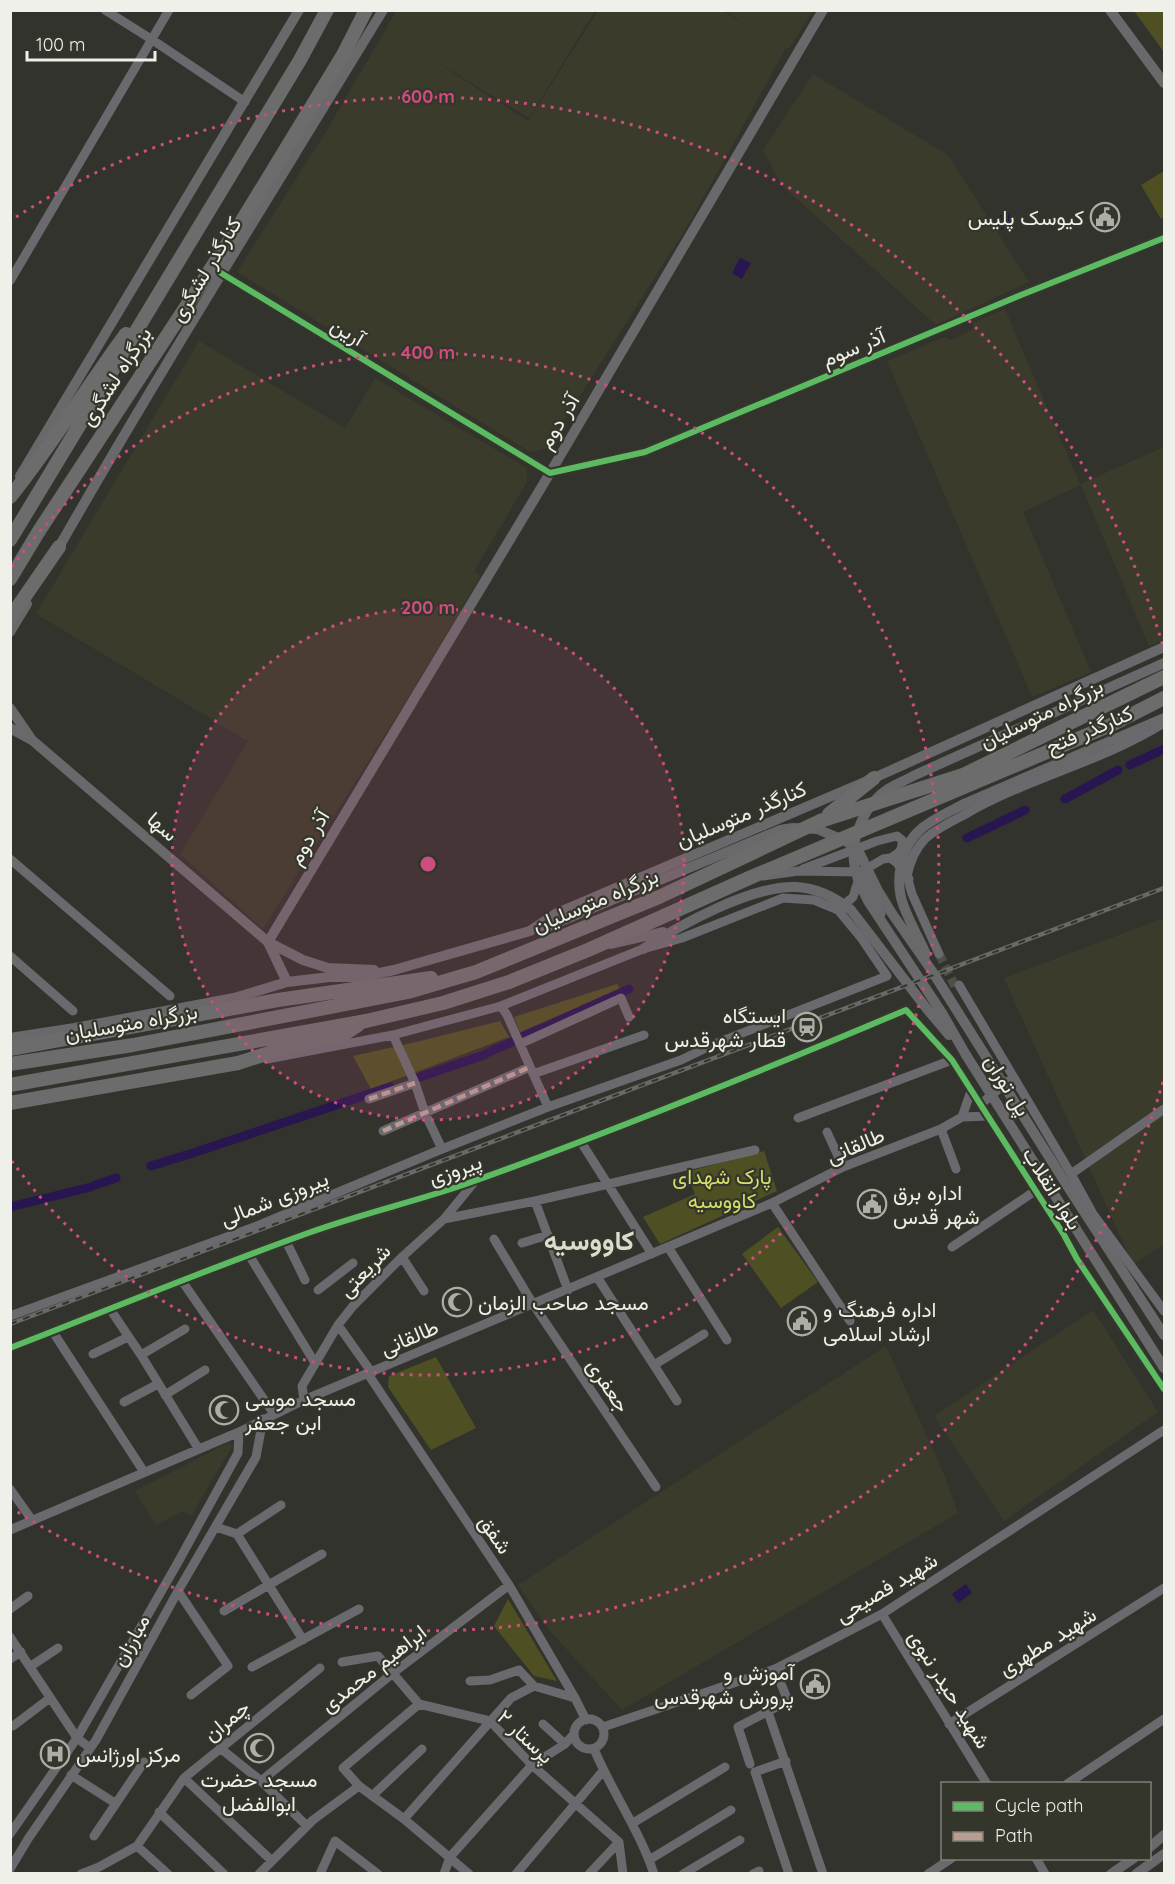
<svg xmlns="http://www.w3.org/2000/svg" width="1175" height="1884" font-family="Quicksand,Vazirmatn,sans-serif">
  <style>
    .built { fill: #3a3b2b }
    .green { fill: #4e5023 }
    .water { fill: #281650 }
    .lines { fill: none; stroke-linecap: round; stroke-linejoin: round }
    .canal { stroke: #281650; stroke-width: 9 }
    .minor-tunnel { stroke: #4f4f4a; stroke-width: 9; stroke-dasharray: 9 4.5; stroke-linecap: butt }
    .minor { stroke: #69696e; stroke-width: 9 }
    .major { stroke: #69686a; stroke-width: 10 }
    .highway { stroke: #6d6c6c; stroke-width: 14 }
    .rail-casing { stroke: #69696a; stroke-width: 4.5 }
    .rail { stroke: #35362b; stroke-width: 2; stroke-dasharray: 7; stroke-linecap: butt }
    .quiet { stroke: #b99d93; stroke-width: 4.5; stroke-dasharray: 9 4.5; stroke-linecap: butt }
    .cycleway-casing { stroke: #35362b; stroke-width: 10 }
    .cycleway { stroke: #5cba63; stroke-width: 6 }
    .ring { fill: none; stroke: #cd4e7e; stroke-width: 3; stroke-dasharray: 3 6 }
    .labels { text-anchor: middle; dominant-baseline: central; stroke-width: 4.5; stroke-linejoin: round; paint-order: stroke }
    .poi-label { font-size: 21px; fill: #eff0e9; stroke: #35362b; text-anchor: start }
    .street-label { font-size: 21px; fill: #eff0e9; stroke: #35362b }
    .park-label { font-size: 21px; fill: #d5de6c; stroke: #35362b }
    .district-label { font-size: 27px; font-weight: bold; fill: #dadcce; stroke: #35362b }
    .centre { fill: #cd4e7e; stroke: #35362b; stroke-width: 3 }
    .ring-label { font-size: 18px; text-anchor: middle; font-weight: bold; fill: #cd4e7e; stroke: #35362b; stroke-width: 4.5; stroke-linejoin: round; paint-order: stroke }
  </style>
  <rect width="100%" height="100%" fill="#33332e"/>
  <!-- built -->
  <path class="built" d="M 397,10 L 595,11 L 529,118 L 430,58 L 528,121 L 598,11 L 722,11 L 750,27 L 725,11 L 813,11 L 789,49 L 786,48 L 691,220 L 547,448 L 530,452 L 237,272 L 327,130 Z
    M 813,74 L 948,155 L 1029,282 L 936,325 L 788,191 L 780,183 L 763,150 Z
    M 1005,309 L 1080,484 L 1164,447 L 1164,639 L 1149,646 L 1081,485 L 1023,512 L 1091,672 L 1032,697 L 887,361 L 944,337 L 952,340 L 974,328 L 972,323 Z
    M 199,341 L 345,428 L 375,378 L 527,468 L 527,482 L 474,571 L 481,576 L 414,688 L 263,929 L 180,854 L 248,741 L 36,614 Z
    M 1164,918 L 1164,1244 L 1133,1265 L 1004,978 Z
    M 1093,1310 L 1158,1412 L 1004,1521 L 934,1416 Z
    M 886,1346 L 944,1474 L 958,1513 L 622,1710 L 549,1630 L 518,1585 Z
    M 230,1442 L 232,1447 L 191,1516 L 182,1511 L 156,1526 L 135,1491 Z
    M 63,1738 L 69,1745 L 53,1762 L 45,1746 Z"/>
  <!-- green -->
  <path class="green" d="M 1134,11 L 1164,11 L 1164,52 Z
    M 1164,171 L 1164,216 L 1161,219 L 1141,185 Z
    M 617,984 L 620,989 L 520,1032 L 514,1017 Z
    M 500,1021 L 509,1037 L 371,1089 L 353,1056 L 416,1042 Z
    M 764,1151 L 777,1191 L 660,1244 L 643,1217 L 695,1194 L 686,1172 Z
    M 778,1227 L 818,1282 L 781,1308 L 742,1254 Z
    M 436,1357 L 476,1428 L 431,1450 L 388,1387 L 389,1376 Z
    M 508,1599 L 557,1681 L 534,1676 L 494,1626 Z"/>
  <!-- water -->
  <path class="water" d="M 1006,211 L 1013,221 L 1001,230 L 994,220 Z
    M 740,258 L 751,263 L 742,279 L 732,273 Z
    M 966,1584 L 972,1593 L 958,1603 L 952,1594 Z"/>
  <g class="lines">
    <!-- canal -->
    <path class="canal" d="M 1130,765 L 1164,749
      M 1065,799 L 1118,770
      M 967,838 L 1025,810
      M 582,1010 L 629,989
      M 550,1025 L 578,1012
      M 520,1038 L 548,1026
      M 487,1053 L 512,1042
      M 420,1077 L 484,1055
      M 196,1152 L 390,1087
      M 151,1166 L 193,1153
      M 95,1185 L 116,1178
      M 10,1207 L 91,1187"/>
    <!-- minor-tunnel -->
    <path class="minor-tunnel" d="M 939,954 L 955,986"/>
    <!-- minor -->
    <path class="minor" d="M 105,10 L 151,39 L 245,102
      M 221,273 L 550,473 L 645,452 L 1021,295 L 1164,238
      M 10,281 L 169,10
      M 10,859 L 170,996
      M 803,869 L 877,841 L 897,836 L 902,840 C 903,850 899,854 890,858
      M 763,876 L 798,871 L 861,872 L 881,914
      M 909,879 L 907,876 C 910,862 915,849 925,839 C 936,829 951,822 964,815 C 1027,778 1102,762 1164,723
      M 10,956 L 73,1011
      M 959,985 L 1071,1174 L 1093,1214 L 1164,1311
      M 501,1006 L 507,1015 L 548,1107
      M 393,1035 L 415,1083 L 425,1113 L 442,1149
      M 520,1044 L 621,998 L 629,1017
      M 267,1059 L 393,1035 L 501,1006 L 643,949 L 682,938 L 783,898 L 814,900 L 838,910 L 853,897 L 861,872 L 883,859 L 890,858 L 896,862 L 907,876 L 912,894 L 939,954
      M 533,1074 L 644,1035
      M 369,1099 L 415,1083
      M 981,1104 L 1008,1081
      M 962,1117 L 971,1091
      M 798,1118 L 952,1060
      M 941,1129 L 956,1169
      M 383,1131 L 530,1067
      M 827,1132 L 843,1167
      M 581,1142 L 652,1254
      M 1071,1174 L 1164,1109
      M 535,1201 L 568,1290
      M 772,1203 L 850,1321
      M 444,1219 L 535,1201 L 755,1150
      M 494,1239 L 533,1304 L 656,1487
      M 286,1241 L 305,1280
      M 522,1243 L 548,1235
      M 668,1247 L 727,1340
      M 952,1247 L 1035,1191
      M 249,1255 L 315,1363
      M 402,1257 L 424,1291
      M 597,1277 L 677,1401
      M 182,1281 L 274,1414
      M 318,1290 L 353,1263
      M 110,1309 L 141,1355 L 198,1448
      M 10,1316 L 257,1226 L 442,1149 L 548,1107 L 681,1060 L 712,1045 L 887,976 L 862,939 L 838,910
      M 338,1325 L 372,1373
      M 53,1332 L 144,1472
      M 10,1348 C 111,1309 210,1268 311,1232 C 361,1214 413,1202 463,1185 C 612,1132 759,1072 906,1010 L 952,1060 L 1064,1235 L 1077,1259 L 1164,1389
      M 93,1354 L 128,1337
      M 141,1355 L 185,1329
      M 654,1365 L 704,1334
      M 368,1374 L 509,1585 L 575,1698 L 586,1720
      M 165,1395 L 205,1370
      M 304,1400 L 302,1386 L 338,1325 L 353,1306 L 402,1257 L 444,1219 L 476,1180
      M 124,1402 L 158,1384
      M 10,1489 L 32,1520
      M 216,1527 L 237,1534 L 303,1640
      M 10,1530 L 239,1432 L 304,1400 L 772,1203 L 843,1167 L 941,1129 L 962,1117 L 989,1116
      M 237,1534 L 281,1505
      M 178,1591 L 228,1666 L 191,1695
      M 10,1609 L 28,1596
      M 224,1611 L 322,1554
      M 882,1614 L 987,1784
      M 10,1637 L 77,1738 L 90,1748
      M 10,1659 L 21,1652
      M 342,1662 L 378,1656 L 419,1704 L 490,1721 L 532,1765 L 619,1842 L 623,1874
      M 31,1666 L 58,1648
      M 252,1667 L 359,1609
      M 470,1681 L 490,1680 L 519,1670 L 534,1686
      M 419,1704 L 343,1768 L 359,1786 L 404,1819 L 469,1874
      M 768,1712 L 823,1874
      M574 1734a15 15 0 1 1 30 0a15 15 0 1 1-30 0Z
      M 543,1724 L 565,1744
      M 949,1724 L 1164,1588
      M 13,1726 L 50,1698
      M 603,1727 L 775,1669 L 882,1614 L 1164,1430
      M 220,1748 L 261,1781 L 307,1826
      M 594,1749 C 612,1792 639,1829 654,1874
      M 786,1761 L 755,1772 L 789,1874
      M 750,1764 L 738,1727 L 788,1701 L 775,1669
      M 71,1775 L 115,1803
      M 184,1778 L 272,1861
      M 261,1781 L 393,1673 L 509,1585
      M 1067,1784 L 1164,1719
      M 372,1796 L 422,1749
      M 159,1812 L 224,1874
      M 404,1819 L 511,1698 L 534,1686 L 575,1698
      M 633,1823 L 725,1767
      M 10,1834 L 77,1738 L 177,1564 L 238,1453 L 239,1432
      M 94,1836 L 144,1762
      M 137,1846 L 168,1874
      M 1036,1858 L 1045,1874
      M 649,1860 L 731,1810
      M 10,1869 L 28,1839 L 96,1740 L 178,1591 L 256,1457 L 263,1419
      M 81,1874 L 99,1867 L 137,1846 L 184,1778 L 320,1668
      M 259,1874 L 313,1820 L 359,1786
      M 320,1874 L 335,1841 L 378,1874
      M 444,1874 L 450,1857 L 532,1765 L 565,1744 L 574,1734
      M 516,1874 L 603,1771
      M 589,1874 L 619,1842
      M 683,1874 L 740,1840
      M 753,1874 L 759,1871
      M 928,1874 L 952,1858"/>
    <!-- major -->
    <path class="major" d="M 1110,10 L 1164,83
      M 20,476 L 299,10
      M 55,554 C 160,370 273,191 383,10
      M 10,632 L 27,604
      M 1164,663 L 913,776 C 904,781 896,784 888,789 C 866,803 851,836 854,862 C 855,876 862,888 868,901 L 942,1013 L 966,1055 L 1164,1368
      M 10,708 L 30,737
      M 10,728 L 32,740 L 268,942 L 303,960 L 328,968 L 374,970
      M 539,929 L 552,925 L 780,830 L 793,828 L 817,829 L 846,841 L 859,852 L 878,891 L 891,912 L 932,971 L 1068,1187 L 1164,1335
      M 268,942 L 550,473 L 823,10
      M 268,942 L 287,982
      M 611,944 L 663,932
      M 643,949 C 680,925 752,885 796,887 C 817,888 836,898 851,910 L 927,1009 L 949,1035
      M 926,954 C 919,938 910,923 904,907 C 894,882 900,847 921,829 C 934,818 951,811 966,803 L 1164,718
      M 10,1038 L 75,1028 L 234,998 L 287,982 L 330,977 L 361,977 L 394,970 L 530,931 L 557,913 L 874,778 L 1164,647
      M 1150,1847 L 1164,1835
      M 1111,1874 L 1134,1858
      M 1136,1874 L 1164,1854"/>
    <!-- highway -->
    <path class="highway" d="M 10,497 C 52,445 86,388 126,334
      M 10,540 L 300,60 L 327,10
      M 10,579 L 39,531 L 237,229 L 343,55 L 366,10
      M 10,618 L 59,547
      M 829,814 L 874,778
      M 10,1049 L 278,1000 L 431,978
      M 10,1064 L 133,1045 L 408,992 L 476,972 L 659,897 L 820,821 L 963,775 L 1164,677
      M 10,1085 L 366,1021 L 443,1003 L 509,982 L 588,950 L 749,878 L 1113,724 L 1164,698
      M 10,1103 L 238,1063 L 291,1046 L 341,1036 L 358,1025"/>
    <!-- rail casing -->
    <g class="rail-casing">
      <path id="rail" d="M 10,1324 L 1164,888"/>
    </g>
    <!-- rail -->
    <use href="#rail" class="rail"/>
    <!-- quiet -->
    <path class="quiet" d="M 369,1099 L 415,1083
      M 383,1131 L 530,1067"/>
    <!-- cycleway casing -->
    <g class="cycleway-casing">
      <path id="cycleway" d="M 221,273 L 550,473 L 645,452 L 1021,295 L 1164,238
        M 10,1348 C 111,1309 210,1268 311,1232 C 361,1214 413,1202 463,1185 C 612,1132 759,1072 906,1010 L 952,1060 L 1064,1235 L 1077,1259 L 1164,1389"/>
    </g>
    <!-- cycleway -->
    <use href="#cycleway" class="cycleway"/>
  </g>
  <!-- distance rings -->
  <circle cx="428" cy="864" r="256" fill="#cd4e7e" fill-opacity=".12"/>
  <g class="ring">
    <circle cx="428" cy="864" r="256"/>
    <path d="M12 567A511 511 0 1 1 12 1161"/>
    <path d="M1163 1082A767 767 0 0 1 16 1511M16 217A767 767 0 0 1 1163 646"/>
  </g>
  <!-- icons -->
  <defs>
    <g id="civic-ring" transform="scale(1.5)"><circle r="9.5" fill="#35362b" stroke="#adaea8" stroke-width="1.5"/><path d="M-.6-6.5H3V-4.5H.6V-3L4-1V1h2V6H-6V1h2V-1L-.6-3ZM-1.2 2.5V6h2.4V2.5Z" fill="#adaea8"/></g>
    <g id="station-ring" transform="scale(1.5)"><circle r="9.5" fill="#35362b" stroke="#adaea8" stroke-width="1.5"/><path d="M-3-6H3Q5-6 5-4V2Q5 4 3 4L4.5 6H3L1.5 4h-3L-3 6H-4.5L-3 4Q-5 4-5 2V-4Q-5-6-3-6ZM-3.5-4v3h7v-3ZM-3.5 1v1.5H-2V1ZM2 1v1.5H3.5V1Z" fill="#adaea8"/></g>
    <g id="mosque-ring" transform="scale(1.5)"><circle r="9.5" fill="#35362b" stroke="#adaea8" stroke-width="1.5"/><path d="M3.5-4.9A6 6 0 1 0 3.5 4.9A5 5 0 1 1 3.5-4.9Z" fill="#adaea8"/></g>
    <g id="hospital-ring" transform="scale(1.5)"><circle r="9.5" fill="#35362b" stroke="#adaea8" stroke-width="1.5"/><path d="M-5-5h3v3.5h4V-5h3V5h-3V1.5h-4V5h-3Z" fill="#adaea8"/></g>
  </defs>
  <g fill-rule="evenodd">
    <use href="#civic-ring" x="1105" y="217"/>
    <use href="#station-ring" x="807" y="1027"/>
    <use href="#civic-ring" x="872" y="1204"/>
    <use href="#mosque-ring" x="457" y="1302"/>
    <use href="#civic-ring" x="802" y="1321"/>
    <use href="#mosque-ring" x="224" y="1410"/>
    <use href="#civic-ring" x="815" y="1684"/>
    <use href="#mosque-ring" x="259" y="1748"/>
    <use href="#hospital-ring" x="55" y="1754"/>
  </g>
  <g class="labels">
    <!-- poi labels -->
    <g class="poi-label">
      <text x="1084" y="217" text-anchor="end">کیوسک پلیس</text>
      <text x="786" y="1015" text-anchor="end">ایستگاه<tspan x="786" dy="24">قطار شهرقدس</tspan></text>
      <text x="893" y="1192">اداره برق<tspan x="893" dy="24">شهر قدس</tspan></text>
      <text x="478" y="1302">مسجد صاحب الزمان</text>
      <text x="823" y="1309">اداره فرهنگ و<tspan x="823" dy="24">ارشاد اسلامی</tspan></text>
      <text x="245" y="1398">مسجد موسی<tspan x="245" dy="24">ابن جعفر</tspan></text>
      <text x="794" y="1672" text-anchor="end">آموزش و<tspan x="794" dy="24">پرورش شهرقدس</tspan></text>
      <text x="76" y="1754">مرکز اورژانس</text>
      <text x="259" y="1779" text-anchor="middle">مسجد حضرت<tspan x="259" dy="24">ابوالفضل</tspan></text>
    </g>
    <!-- street labels -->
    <g class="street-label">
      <text transform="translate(205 269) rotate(-59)">کنارگذر لشگری</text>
      <text transform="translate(348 331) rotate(31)">آرین</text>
      <text transform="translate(853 347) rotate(-23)">آذر سوم</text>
      <text transform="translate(115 376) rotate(-57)">بزرگراه لشگری</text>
      <text transform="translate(558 421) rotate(-59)">آذر دوم</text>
      <text transform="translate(1041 713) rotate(-26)">بزرگراه متوسلیان</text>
      <text transform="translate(1089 729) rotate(-23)">کنارگذر فتح</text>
      <text transform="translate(741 814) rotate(-23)">کنارگذر متوسلیان</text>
      <text transform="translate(163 826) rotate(41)">سها</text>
      <text transform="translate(308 837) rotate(-59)">آذر دوم</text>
      <text transform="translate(595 900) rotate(-23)">بزرگراه متوسلیان</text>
      <text transform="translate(131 1022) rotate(-10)">بزرگراه متوسلیان</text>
      <text transform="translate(1008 1085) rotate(58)">پل توران</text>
      <text transform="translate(855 1145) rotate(-23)">طالقانی</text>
      <text transform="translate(455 1169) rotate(-19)">پیروزی</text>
      <text transform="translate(1053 1188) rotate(58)">بلوار انقلاب</text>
      <text transform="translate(274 1198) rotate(-22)">پیروزی شمالی</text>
      <text transform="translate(364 1270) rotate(-46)">شریعتی</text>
      <text transform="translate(409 1337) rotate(-23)">طالقانی</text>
      <text transform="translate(609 1385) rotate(56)">جعفری</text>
      <text transform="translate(496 1534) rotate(56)">شفق</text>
      <text transform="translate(886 1587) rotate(-31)">شهید فصیحی</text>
      <text transform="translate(130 1640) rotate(-61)">مبارزان</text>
      <text transform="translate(1047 1641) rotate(-32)">شهید مطهری</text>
      <text transform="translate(373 1668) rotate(-38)">ابراهیم محمدی</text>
      <text transform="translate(950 1689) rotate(58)">شهید حیدر نبوی</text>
      <text transform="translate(226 1720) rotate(-39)">چمران</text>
      <text transform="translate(526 1736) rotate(43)">پرستار ۲</text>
    </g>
    <!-- park labels -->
    <g class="park-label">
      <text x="722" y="1176">پارک شهدای<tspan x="722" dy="24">کاووسیه</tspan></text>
    </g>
    <!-- district labels -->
    <g class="district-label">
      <text x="589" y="1240">کاووسیه</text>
    </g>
  </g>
  <circle cx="428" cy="864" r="9" class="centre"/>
  <g class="ring-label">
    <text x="428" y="103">600 m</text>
    <text x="428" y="359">400 m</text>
    <text x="428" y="614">200 m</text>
  </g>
  <!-- border -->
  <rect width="1175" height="1884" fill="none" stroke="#eff0e9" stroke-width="24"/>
  <!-- legend -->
  <rect x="941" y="1782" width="210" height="78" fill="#35362b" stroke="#7f8077" stroke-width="1.5"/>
  <rect x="953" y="1802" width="30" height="9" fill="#5cba63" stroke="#7f8077" stroke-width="1.5"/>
  <text x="995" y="1812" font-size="18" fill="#eff0e9">Cycle path</text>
  <rect x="953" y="1832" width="30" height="9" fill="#b99d93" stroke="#7f8077" stroke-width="1.5"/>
  <text x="995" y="1842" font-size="18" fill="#eff0e9">Path</text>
  <!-- scale -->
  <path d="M27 51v9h128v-9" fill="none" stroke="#eff0e9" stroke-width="3"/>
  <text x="36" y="51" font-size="18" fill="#eff0e9" stroke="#35362b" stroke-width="4.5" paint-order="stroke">100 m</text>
</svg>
